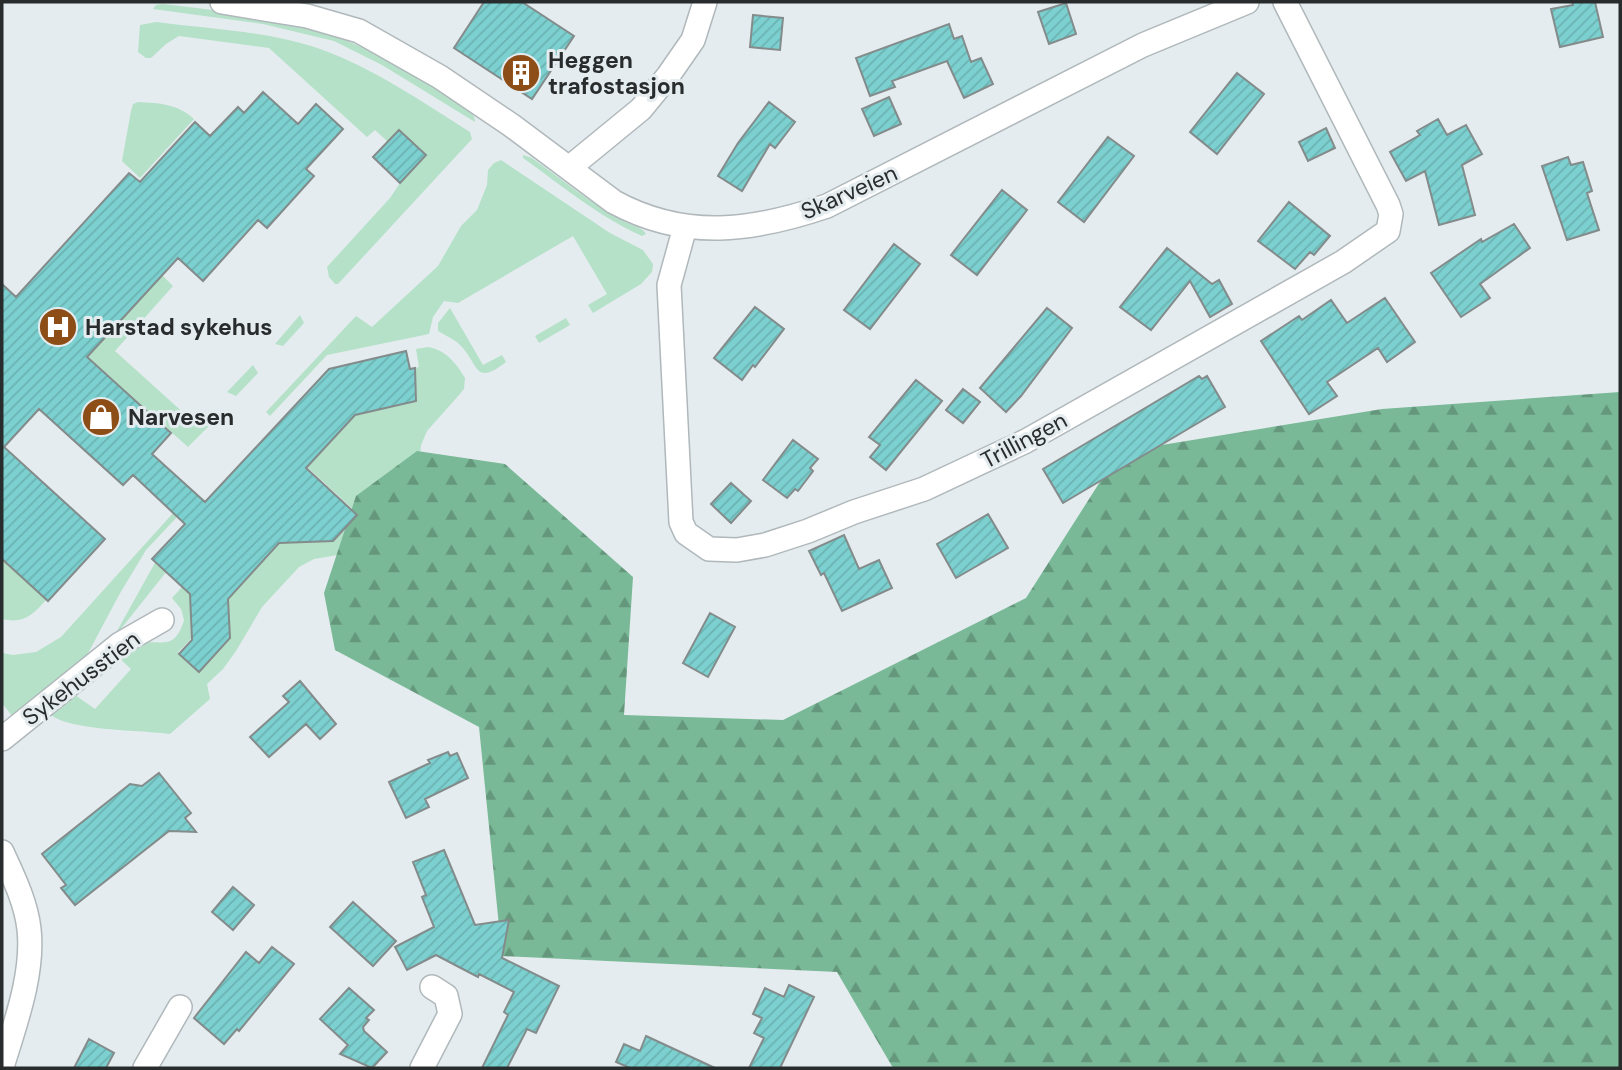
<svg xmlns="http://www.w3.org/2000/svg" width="1622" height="1070" font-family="'DM Sans',sans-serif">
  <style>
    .green { fill: #b5e1c8 }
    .forest { fill: url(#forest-firs) }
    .building { fill: url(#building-hatch); stroke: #838b8b; stroke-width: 2 }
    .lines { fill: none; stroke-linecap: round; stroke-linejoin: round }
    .minor-casing { stroke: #b0b8bb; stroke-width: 26 }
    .minor { stroke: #fff; stroke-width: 23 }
    .labels { text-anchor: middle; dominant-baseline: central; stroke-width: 6; stroke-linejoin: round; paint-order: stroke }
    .poi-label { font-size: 23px; font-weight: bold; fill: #292c2d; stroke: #e4ecef; text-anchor: start }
    .street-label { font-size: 23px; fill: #292c2d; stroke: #e4ecef }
  </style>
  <defs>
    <pattern id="forest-firs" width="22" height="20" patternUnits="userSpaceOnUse" patternTransform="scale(1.75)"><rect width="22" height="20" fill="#7ab997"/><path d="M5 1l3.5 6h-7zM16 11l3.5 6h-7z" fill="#64977c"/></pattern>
    <pattern id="building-hatch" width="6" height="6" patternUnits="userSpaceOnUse" patternTransform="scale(1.75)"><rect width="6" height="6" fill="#7cd0cf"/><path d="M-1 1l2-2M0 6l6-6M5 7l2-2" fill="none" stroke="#6bb3b2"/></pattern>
  </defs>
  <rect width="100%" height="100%" fill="#e4ecef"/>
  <!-- green -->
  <path class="green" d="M 163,4 C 219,11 278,15 332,35 C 370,49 407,69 441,91 C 453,99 475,108 475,122 L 382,65 L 334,41 L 263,24 L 153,9 L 156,5 Z
    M 156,22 C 210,29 268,31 320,49 C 374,68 422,102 470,132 L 472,139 L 338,284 L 335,284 L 329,277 L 327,267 L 390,198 L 400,183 L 426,155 L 399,130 L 388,142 L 375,130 L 367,137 L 269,48 L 179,36 L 166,44 L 151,58 L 146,58 L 138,52 L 140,25 Z
    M 138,102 C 159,103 178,104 194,119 L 140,178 L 122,161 L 131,111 L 133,104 Z
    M 523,155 L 532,158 C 562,180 591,203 623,221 C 631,225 642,227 646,234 L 642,236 C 599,217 561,185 523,158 Z
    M 501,160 L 610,233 L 643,250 L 653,264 L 652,272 L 641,284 L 593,313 L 588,305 L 607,294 L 573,236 L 458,303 L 444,301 L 433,317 L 429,334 L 327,355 L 270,416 L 266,412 L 356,316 L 372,327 L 438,266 L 461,226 L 477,210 L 487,185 L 488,170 L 494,163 Z
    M 161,274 L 173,286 L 115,351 L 197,425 L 210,411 L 213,422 L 188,447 L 86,356 Z
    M 450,308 L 483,365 L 502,355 L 506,362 C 475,386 479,366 462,347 C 455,339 446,336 438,331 L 438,323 Z
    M 300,315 L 304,323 L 283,346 L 275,344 Z
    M 566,318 L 570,325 L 539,343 L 535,336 Z
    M 428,347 C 446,350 456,363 465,378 L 464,389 L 459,395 L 427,431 L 421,445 L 419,467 L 344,554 L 314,559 L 299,567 L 262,607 L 236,651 L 223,669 L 207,684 L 210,699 L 170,734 C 143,730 67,731 50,714 L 75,695 L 95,709 L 131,669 L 119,658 C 123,654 130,646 136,644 C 161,638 174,653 184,620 L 181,609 L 172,598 L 183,586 L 190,593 L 191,639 L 178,652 L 197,668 L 226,598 L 278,542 L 356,512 L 306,466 L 354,413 L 417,399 L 414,368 L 419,367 L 416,349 Z
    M 253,365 L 258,373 L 236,396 L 227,392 Z
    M 174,512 L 178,516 L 146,550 L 119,595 L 86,657 L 12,716 L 2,703 L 2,653 L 13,655 L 36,652 L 61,637 Z
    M 2,559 L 46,600 C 33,615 23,624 2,619 Z
    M 156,561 L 167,571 L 112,640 Z"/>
  <!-- forest -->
  <path class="forest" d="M 1620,392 L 1620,1068 L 893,1068 L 837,972 L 502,956 L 479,727 L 335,650 L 324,593 L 356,496 L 417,451 L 505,464 L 633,577 L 624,715 L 783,720 L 1026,598 L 1119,452 L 1382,409 Z"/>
  <!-- building -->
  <path class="building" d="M 484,2 L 522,2 L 574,36 L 532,99 L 454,48 Z
    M 1572,2 L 1595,2 L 1603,37 L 1560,47 L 1551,9 L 1573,5 Z
    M 1066,3 L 1076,34 L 1049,44 L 1038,12 Z
    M 753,15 L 783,18 L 780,50 L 750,47 Z
    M 949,24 L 954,39 L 962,36 L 971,62 L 981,58 L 993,84 L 964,98 L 947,61 L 892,81 L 895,87 L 870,96 L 856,58 Z
    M 1237,73 L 1264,94 L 1217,154 L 1190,132 Z
    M 263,92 L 298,124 L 316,104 L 343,129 L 306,169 L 314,176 L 267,228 L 258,220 L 203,281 L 178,258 L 87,357 L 171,433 L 152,454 L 205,502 L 329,369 L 406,351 L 410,369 L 415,368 L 416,401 L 355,415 L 306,468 L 357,515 L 333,541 L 279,543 L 228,599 L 230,638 L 199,672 L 179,654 L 192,640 L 190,594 L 152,559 L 185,524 L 133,475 L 123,485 L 39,409 L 4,447 L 105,539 L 48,601 L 2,559 L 2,284 L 16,297 L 129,173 L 140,182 L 195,122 L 210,136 L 238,107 L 244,113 Z
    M 889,97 L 901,124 L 874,136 L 862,109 Z
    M 769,102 L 795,122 L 775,148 L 770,144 L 742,191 L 718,176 L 738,143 Z
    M 1438,119 L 1447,135 L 1466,125 L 1482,154 L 1462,165 L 1475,215 L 1439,225 L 1425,171 L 1406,181 L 1390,152 L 1420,135 L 1417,131 Z
    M 1326,128 L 1335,148 L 1308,161 L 1299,142 Z
    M 399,130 L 426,155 L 400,183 L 373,157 Z
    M 1108,137 L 1134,156 L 1084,222 L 1058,202 Z
    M 1568,157 L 1571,165 L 1583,162 L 1592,191 L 1587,193 L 1599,230 L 1567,240 L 1542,166 Z
    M 1002,190 L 1027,210 L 977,275 L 951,255 Z
    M 1289,202 L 1330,236 L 1314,255 L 1310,252 L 1295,269 L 1258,241 Z
    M 1514,224 L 1530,248 L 1480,284 L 1490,298 L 1461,317 L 1431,273 L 1481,239 L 1482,242 Z
    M 894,244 L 920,264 L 870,329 L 844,310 Z
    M 1167,248 L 1212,284 L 1219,280 L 1232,304 L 1210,317 L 1190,281 L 1151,330 L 1120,307 Z
    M 1385,298 L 1415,342 L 1387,362 L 1378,348 L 1327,382 L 1337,396 L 1309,414 L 1261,341 L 1299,316 L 1302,320 L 1331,300 L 1347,323 Z
    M 755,307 L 784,329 L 755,367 L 753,365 L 742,380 L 714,358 Z
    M 1047,308 L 1072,328 L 1021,396 L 1006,412 L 980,388 Z
    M 1199,376 L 1202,379 L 1207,376 L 1225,407 L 1063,503 L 1043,469 Z
    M 916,380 L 942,401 L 886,470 L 870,457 L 880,445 L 869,437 Z
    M 963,389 L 980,402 L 963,423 L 946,410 Z
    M 793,440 L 818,459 L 810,468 L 813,471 L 798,491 L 795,489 L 787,498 L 763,480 Z
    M 731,483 L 751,501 L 731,523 L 711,504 Z
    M 988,514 L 1008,548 L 956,578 L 937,544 Z
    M 844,535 L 859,569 L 879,560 L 892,588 L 842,611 L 824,573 L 821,575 L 809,551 Z
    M 710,613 L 735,627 L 708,677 L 683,663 Z
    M 300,681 L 336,724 L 320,739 L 306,724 L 269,757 L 250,737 L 289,702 L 283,696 Z
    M 448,752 L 450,756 L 457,753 L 468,778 L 425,799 L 429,807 L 406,818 L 389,782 L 430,763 L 428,760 Z
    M 159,773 L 191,813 L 185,818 L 196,832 L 169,831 L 75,905 L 61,888 L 66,885 L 42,854 L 130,784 L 142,786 Z
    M 444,850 L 475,925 L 509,920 L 502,958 L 559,986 L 536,1033 L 527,1029 L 507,1068 L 482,1068 L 508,1015 L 504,1012 L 514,992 L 479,974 L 478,977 L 436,955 L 407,970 L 395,947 L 434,927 L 422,897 L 426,895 L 413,862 Z
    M 233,887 L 254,905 L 233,930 L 212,912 Z
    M 353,902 L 396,941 L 373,966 L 330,927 Z
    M 272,947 L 294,964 L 239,1031 L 237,1029 L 224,1044 L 194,1018 L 246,952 L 259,963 Z
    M 789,985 L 814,997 L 780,1068 L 749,1068 L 764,1038 L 754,1033 L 762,1018 L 753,1014 L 765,988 L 784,997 Z
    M 349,988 L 374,1010 L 366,1018 L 369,1020 L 363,1027 L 364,1031 L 387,1052 L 372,1068 L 340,1054 L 348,1045 L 320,1019 Z
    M 646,1036 L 715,1068 L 630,1068 L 616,1062 L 624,1044 L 640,1051 Z
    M 89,1039 L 114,1053 L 106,1068 L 74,1068 Z"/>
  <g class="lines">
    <!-- minor casing -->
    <g class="minor-casing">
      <path id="minor" d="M 222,2 L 307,16 L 359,31 L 440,77 L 511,125 L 614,202 C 686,241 753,231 827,206 L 1143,45 L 1247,2
        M 569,168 L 641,109 L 668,76 L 693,40 L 705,2
        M 685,227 L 669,285 L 681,522 L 686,533 L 709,549 L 737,550 L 765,545 L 808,531 L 854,512 L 924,489 L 1026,441 L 1343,262 L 1388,231 L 1391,214 L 1388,205 L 1285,2
        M 2,739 L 120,644 L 162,620
        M 2,852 C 13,876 26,902 29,929 C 34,974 15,1024 2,1067
        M 145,1068 L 180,1007
        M 422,1068 L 450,1014 L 446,996 L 432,987"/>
    </g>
    <!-- minor -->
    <use href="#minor" class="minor"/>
  </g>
  <!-- icons -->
  <defs>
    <g id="building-disc" transform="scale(2.0125)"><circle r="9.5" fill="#8d4d17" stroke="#e4ecef"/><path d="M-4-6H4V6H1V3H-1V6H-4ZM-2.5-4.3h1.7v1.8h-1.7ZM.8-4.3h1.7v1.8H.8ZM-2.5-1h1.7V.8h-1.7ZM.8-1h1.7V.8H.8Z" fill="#fff"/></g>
    <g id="hospital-disc" transform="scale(2.0125)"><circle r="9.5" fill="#8d4d17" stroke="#e4ecef"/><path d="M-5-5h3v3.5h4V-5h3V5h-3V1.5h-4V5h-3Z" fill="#fff"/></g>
    <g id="shop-disc" transform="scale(2.0125)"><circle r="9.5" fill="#8d4d17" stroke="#e4ecef"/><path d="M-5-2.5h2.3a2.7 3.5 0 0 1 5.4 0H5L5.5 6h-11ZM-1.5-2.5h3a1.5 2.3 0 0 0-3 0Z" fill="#fff"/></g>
  </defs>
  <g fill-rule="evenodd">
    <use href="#building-disc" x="521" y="73"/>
    <use href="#hospital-disc" x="58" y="327"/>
    <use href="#shop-disc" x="101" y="417"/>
  </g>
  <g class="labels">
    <!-- poi labels -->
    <g class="poi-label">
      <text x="548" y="60">Heggen<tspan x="548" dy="26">trafostasjon</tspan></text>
      <text x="85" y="327">Harstad sykehus</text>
      <text x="128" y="417">Narvesen</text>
    </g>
    <!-- street labels -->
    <g class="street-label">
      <text transform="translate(849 192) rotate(-24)">Skarveien</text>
      <text transform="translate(1024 440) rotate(-28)">Trillingen</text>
      <text transform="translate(81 678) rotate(-37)">Sykehusstien</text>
    </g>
  </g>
  <!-- border -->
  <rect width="1622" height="1070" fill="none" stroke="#292c2d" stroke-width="7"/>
</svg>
